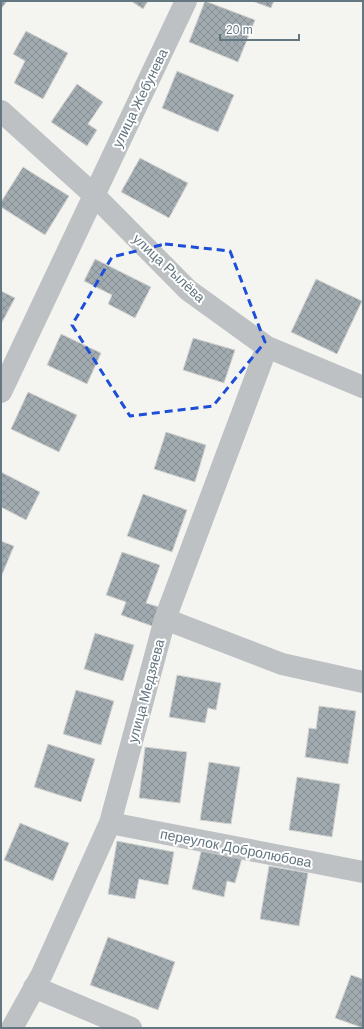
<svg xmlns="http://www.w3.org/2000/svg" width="364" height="1029" font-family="Arial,sans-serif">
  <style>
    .building { fill: url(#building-cross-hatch); stroke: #d5d5d3 }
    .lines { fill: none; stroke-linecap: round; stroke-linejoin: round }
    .minor { stroke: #bdc1c4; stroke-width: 22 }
    .marked { fill: none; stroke: #1d4ed8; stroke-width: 3; stroke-dasharray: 8 5; stroke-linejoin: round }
    .labels { text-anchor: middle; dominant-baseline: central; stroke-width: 4; stroke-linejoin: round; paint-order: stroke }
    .street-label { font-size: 14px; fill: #647680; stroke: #fff }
  </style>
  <defs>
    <pattern id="building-cross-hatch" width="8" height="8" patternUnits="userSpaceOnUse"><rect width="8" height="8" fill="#a1abaf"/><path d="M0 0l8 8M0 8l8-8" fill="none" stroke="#879094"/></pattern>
  </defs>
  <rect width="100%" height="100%" fill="#f4f4f0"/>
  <!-- building -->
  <path class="building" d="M 1,1 L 7,1 L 1,9 Z
    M 131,1 L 148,1 L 143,9 Z
    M 205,1 L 255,20 L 238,62 L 189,42 Z
    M 252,1 L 274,1 L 271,8 Z
    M 26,31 L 68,53 L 43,99 L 14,83 L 25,61 L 13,54 Z
    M 177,71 L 234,95 L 218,132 L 162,108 Z
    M 77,84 L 103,102 L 88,124 L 97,130 L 87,146 L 51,122 Z
    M 140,158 L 188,183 L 169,218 L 121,192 Z
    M 23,167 L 69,196 L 45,235 L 1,207 L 1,202 Z
    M 95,259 L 151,287 L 135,318 L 108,304 L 112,295 L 84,281 Z
    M 316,279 L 362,301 L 337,354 L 291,332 Z
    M 1,291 L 15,298 L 1,324 Z
    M 61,334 L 101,353 L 87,384 L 47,365 Z
    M 193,338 L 235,350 L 224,383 L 183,370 Z
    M 28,392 L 77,415 L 59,452 L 11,429 Z
    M 166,432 L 206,445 L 195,482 L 154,469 Z
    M 1,472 L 40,492 L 26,520 L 1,507 Z
    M 143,494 L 187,510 L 172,552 L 127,536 Z
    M 1,541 L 14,546 L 1,577 Z
    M 122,552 L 160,565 L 146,603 L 159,607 L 152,626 L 121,615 L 126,602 L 106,595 Z
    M 95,633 L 134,645 L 123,681 L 84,669 Z
    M 177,675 L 221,683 L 216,710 L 208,708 L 205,723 L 169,717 Z
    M 76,690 L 114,701 L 101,745 L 63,734 Z
    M 319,706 L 356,711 L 348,764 L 305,757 L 309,728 L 316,729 Z
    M 48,744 L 95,759 L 81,802 L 34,787 Z
    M 145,747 L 187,752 L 180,803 L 139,798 Z
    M 209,762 L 240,767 L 231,824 L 200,820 Z
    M 297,777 L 340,784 L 332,837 L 289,830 Z
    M 20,823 L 69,843 L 53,881 L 4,860 Z
    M 117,841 L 174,852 L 168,885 L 139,879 L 135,899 L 108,894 Z
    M 202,848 L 242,858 L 235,883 L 227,881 L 224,897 L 192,889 Z
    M 269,866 L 308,873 L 299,926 L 260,919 Z
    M 108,937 L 175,962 L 158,1010 L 90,985 Z
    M 351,975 L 363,979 L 363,1028 L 335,1018 Z"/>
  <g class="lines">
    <!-- minor -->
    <path class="minor" d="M 1,111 L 94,195 L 188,290 L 267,347 L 363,387
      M 1,392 L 186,1
      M 165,619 L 282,664 L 363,682
      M 110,823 L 363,872
      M 34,987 L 131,1028
      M 12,1028 L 42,974 L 110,823 L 165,619 L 267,347"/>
  </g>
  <!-- marked area -->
  <path class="marked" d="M 165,244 L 230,251 L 265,342 L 213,406 L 130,416 L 72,325 L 112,257 Z"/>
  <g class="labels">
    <!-- street labels -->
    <g class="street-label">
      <text transform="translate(140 98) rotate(-64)">улица Жебунева</text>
      <text transform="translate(169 268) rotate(43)">улица Рылёва</text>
      <text transform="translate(146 691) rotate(-75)">улица Медзяева</text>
      <text transform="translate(236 848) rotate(11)">переулок Добролюбова</text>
    </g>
  </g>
  <!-- border -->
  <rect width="364" height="1029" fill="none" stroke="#647680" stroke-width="4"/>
  <!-- scale -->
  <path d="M220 34v6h79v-6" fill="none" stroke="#647680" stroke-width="2"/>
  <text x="226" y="34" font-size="12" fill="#647680" stroke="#ffffff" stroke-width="3" paint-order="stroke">20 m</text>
</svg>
